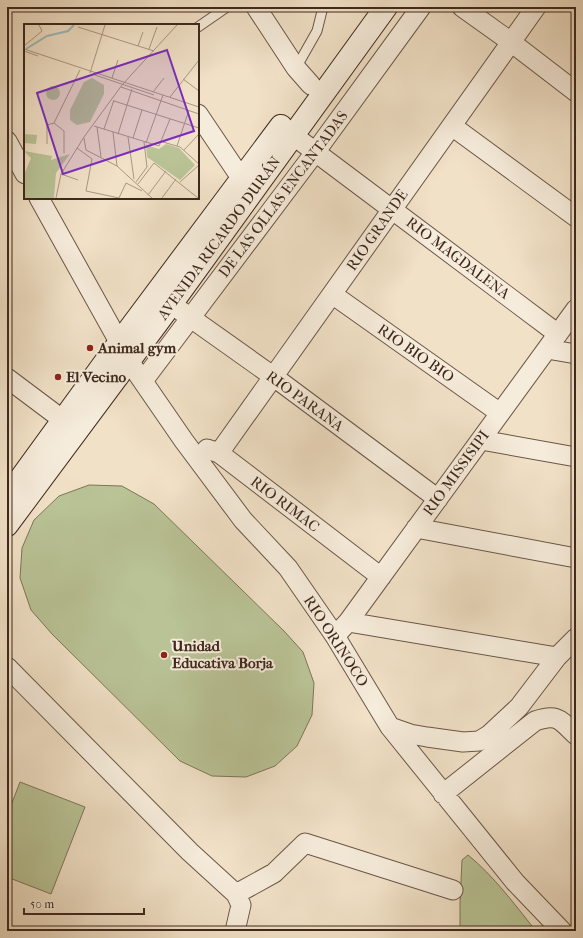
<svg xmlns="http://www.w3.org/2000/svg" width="583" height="938" font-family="'IM FELL French Canon',serif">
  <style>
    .green { fill: #b9c396; stroke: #7c765a }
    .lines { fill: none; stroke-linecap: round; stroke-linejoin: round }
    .lane-casing { stroke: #6b5648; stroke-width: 11 }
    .street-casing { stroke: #6b5648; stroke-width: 21 }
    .secondary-casing { stroke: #3e281d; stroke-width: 24 }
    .lane { stroke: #f6ecdb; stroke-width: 9 }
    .street { stroke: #f6ecdb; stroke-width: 19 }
    .secondary { stroke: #f6ecdb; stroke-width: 22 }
    .poi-dot { fill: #8f2418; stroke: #f6ecdb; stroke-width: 1.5 }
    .labels { text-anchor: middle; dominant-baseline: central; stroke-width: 4; stroke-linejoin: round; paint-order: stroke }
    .street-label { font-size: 15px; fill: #3e281d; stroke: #f6ecdb }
    .poi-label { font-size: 15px; font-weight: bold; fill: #3e281d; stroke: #f6ecdb; text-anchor: start }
    .inset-river { fill: none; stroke: #9cbcbc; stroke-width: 2 }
    .inset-road { fill: none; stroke: #a99783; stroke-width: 1 }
    .view { fill: #7b2cbf; fill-opacity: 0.15; stroke: #7b2cbf; stroke-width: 2 }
    .inset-edge { fill: none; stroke: #3e281d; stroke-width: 2 }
  </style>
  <rect width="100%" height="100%" fill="#f1e1c7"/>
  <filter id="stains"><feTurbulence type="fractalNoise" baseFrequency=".005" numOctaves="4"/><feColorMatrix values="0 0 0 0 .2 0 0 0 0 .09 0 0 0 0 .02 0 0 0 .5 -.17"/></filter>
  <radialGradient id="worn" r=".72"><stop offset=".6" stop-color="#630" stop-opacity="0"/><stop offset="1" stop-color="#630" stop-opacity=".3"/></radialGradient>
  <!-- green -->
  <path class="green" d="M 89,485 L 122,486 L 154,504 L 284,631 L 303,652 L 314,683 L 312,715 L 297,746 L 275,766 L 246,777 L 212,776 L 180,761 L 52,634 L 31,610 L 20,578 L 22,548 L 34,520 L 59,496 Z
    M 20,782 L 85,807 L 51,894 L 7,877 L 7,816 Z
    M 468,855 C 494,876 515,905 536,931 L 460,931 L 460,903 L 462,860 Z"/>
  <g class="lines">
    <!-- lane casing -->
    <g class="lane-casing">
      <path id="lane" d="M 198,27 L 227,7
        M 296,68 L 317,31 L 323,7"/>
    </g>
    <!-- street casing -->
    <g class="street-casing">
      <path id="street" d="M 256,7 L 296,68 L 311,85
        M 462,7 L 511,42 L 576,92
        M 198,114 L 241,178
        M 452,126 L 576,217
        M 282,127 L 558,334
        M 7,141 L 25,174
        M 39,198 L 133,367 L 184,441 L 243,520 L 288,568 L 335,636 L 390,727 L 515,882 L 562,931
        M 332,294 L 500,413
        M 181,311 L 274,377 L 438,499
        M 547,349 L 576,354
        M 7,378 L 63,420
        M 143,381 L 316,151 L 421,7
        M 481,440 L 576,457
        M 207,449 L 219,453 L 381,577
        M 219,453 L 536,7
        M 416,528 L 576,558
        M 348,622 L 557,657
        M 335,636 L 348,622 L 576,309
        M 7,667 L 190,852 L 236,894 L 241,905 L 235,931
        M 390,727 L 410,734 L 427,737 L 463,742 L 479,741 L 489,735 L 519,707 L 557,657 L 576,638
        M 443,794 L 535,721 C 558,713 560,720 576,735
        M 236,894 L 274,873 L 305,843 L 453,890"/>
    </g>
    <!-- secondary casing -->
    <g class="secondary-casing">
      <path id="secondary" d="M 7,497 L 119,343 L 281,126
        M 7,525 L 172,303 L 386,7"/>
    </g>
    <!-- lane -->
    <use href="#lane" class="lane"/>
    <!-- street -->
    <use href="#street" class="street"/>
    <!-- secondary -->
    <use href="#secondary" class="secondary"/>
  </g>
  <!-- markers -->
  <g class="poi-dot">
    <circle cx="90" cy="348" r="4"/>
    <circle cx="58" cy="377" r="4"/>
    <circle cx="164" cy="655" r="4"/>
  </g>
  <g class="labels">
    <!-- street labels -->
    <g class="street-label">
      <text transform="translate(283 194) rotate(-53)">DE LAS OLLAS ENCANTADAS</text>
      <text transform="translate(377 230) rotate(-55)">RIO GRANDE</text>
      <text transform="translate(219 238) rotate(-54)">AVENIDA RICARDO DURÁN</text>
      <text transform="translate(458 258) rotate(37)">RIO MAGDALENA</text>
      <text transform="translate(416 353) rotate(35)">RIO BIO BIO</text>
      <text transform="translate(305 401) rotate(36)">RIO PARANA</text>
      <text transform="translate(456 473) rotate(-54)">RIO MISSISIPI</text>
      <text transform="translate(285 504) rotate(37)">RIO RIMAC</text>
      <text transform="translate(336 641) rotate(57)">RIO ORINOCO</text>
    </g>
    <!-- poi labels -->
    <g class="poi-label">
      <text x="98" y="348">Animal gym</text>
      <text x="66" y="377">El Vecino</text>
      <text x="172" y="646">Unidad<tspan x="172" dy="17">Educativa Borja</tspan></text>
    </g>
  </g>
  <!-- overview -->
  <g transform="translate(24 24)">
    <rect width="175" height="175" fill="#f1e1c7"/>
    <path d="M 68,54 L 80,61 L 80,70 L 66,98 L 53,101 L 46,96 L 46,86 L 60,58 ZM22 69a7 7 0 1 1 14 0a7 7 0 1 1-14 0ZM 0,110 L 13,111 L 12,120 L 0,119 ZM 142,120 L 155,124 L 171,141 L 156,156 L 123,133 L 122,121 L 135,125 ZM 0,127 L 28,132 L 27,136 L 46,130 L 32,149 L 30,174 L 0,174 L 0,151 L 7,134 Z" fill="#b9c396"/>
    <path class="inset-river" d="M 2,25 L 23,12 L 44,7 L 50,1"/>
    <path class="inset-road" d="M 54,3 L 130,27M 0,22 L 18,7 L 15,1M 114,22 L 119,8M 0,25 L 175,83M 125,25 L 133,3M 0,27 L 14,32M 66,49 L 81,1M 71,51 L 130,71M 88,54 L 94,36M 159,55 L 175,67M 97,63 L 175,90M 129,68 L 140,54M 146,73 L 175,36M 90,77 L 175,104M 30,99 L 40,107 L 40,129M 70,102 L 135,122 L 146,95M 73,103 L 77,133M 80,105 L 90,76M 89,108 L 93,142M 94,110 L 108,65M 104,113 L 110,155M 60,114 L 62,126 L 93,142 L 128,174M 109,114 L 118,86M 139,118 L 156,123 L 175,140M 122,119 L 139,71M 23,120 L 23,101 L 30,99 L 56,46M 153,122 L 165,86M 53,124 L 68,135 L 62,167 L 95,174M 160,126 L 175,110M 37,150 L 54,156M 112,158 L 123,143 L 120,118M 156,158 L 175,141M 114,160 L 130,139 L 174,174M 124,171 L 142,147M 32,174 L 37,150 L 60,113 L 98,61 L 153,1M 95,174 L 102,159 L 118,167M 138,174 L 152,155"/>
    <path class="view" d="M 143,26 L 170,107 L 39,150 L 13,69 Z"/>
    <rect width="175" height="175" class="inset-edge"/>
  </g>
  <!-- margin -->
  <rect width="583" height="938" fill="none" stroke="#f1e1c7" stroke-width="24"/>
  <rect x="8" y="8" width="567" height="922" fill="none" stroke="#3e281d" stroke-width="2"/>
  <rect x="12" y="12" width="559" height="914" fill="none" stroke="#3e281d"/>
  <!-- scale -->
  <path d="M24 908v6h120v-6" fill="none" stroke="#3e281d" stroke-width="2"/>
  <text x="30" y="908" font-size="12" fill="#3e281d" stroke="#f6ecdb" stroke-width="3" paint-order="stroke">50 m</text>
  <rect width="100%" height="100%" filter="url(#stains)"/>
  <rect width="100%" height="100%" fill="url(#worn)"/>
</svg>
